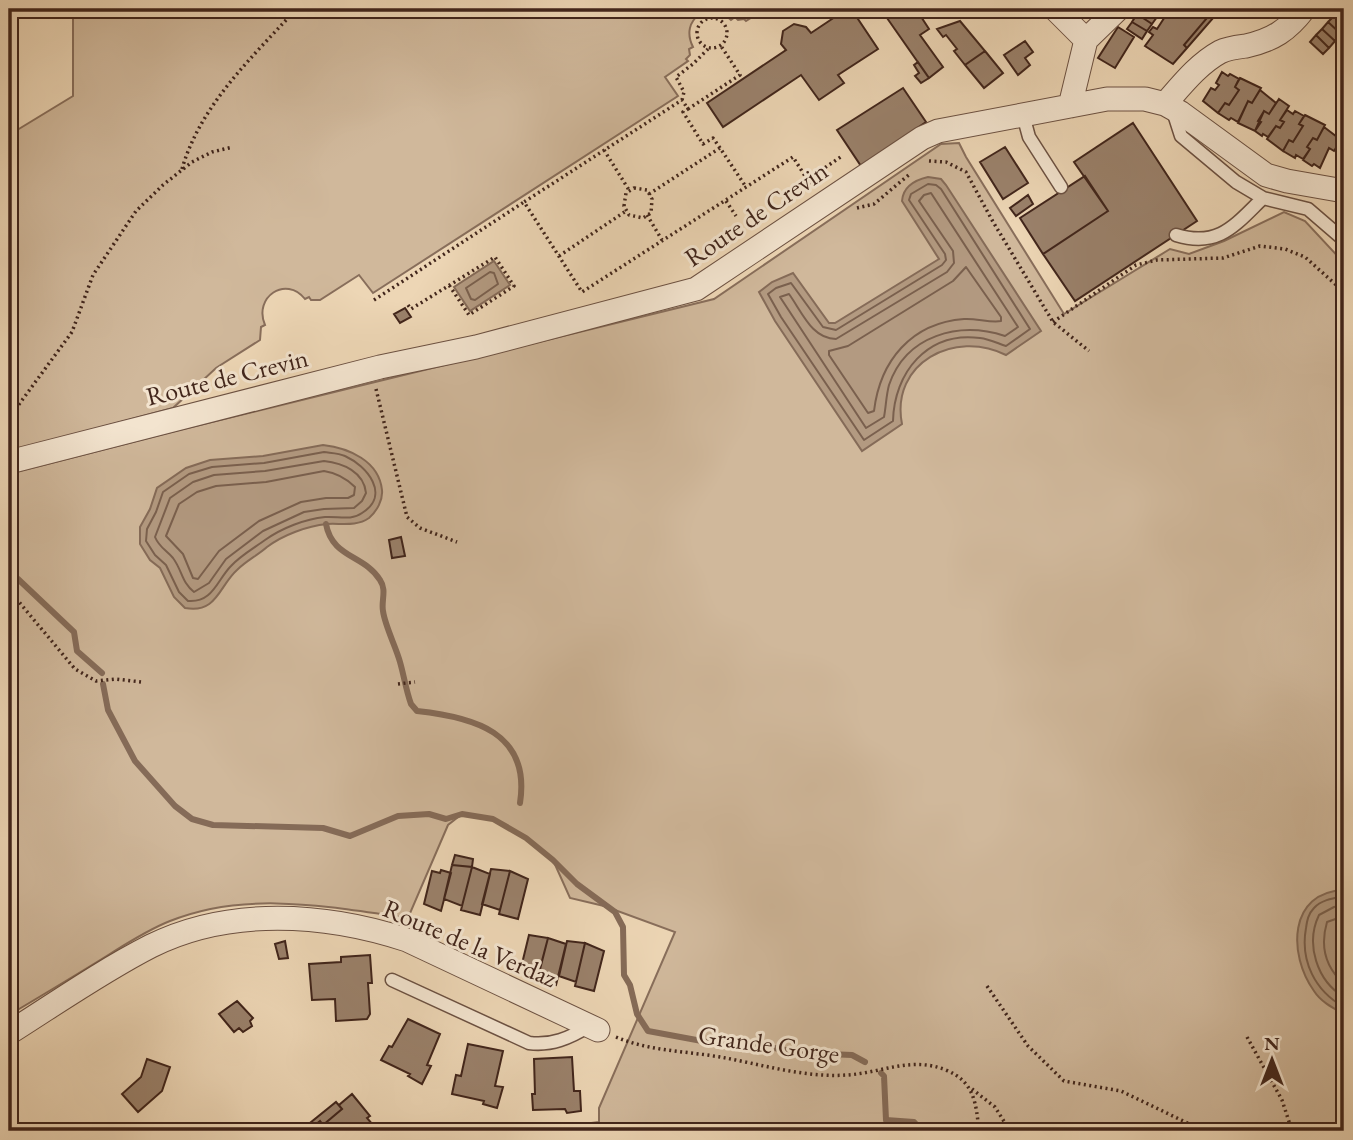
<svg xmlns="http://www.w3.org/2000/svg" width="1353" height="1140" font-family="'EB Garamond',serif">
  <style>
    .green { fill: #d0b89b; stroke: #886e5b; stroke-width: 2 }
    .water { fill: #b39a81; stroke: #856b58; stroke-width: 2 }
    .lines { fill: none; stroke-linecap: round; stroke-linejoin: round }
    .shore { stroke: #7a604e; stroke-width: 2 }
    .stream { stroke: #856b58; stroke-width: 6 }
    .building { fill: #9a816b; stroke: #41251b; stroke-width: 2 }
    .service-casing { stroke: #6c5142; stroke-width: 15 }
    .minor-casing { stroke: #6c5142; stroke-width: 25 }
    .path { stroke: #41251b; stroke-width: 3.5; stroke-dasharray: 2 3.5; stroke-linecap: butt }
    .service { stroke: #f3e4cf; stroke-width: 12 }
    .minor { stroke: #f3e4cf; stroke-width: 23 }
    .labels { text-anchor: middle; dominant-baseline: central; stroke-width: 6; stroke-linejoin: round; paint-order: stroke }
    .street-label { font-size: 26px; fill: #41251b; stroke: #f3e4cf }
  </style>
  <rect width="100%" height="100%" fill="#edd6b5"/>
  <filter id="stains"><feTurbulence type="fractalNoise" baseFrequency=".00286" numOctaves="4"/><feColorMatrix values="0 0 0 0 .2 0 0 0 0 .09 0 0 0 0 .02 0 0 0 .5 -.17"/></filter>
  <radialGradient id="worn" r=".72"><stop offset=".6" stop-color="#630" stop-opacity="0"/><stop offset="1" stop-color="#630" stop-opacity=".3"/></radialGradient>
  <!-- green -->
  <path class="green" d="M 73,9 L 765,9 L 746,21 L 744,19 L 738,20 L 735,17 L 731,20 C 709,0 679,19 693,47 L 689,49 L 690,55 L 686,59 L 688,61 L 665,77 L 678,96 L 373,293 L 359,275 L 320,300 L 311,300 L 309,297 L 305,299 C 286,275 253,297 265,325 L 261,327 L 260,340 L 216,368 L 173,408 L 9,452 L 9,267 L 16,257 L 9,246 L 9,135 L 73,96 Z
    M 959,143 L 966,157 L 1064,314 L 1170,249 L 1189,254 L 1224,241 L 1284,212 L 1305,221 L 1344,263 L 1344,1131 L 530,1131 L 599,1122 L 599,1108 L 675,932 L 604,906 L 570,898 L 553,860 L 526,838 L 493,819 L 462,814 L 448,825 L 408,918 C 330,907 246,890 170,921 C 147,930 126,944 105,957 C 73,977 41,996 9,1015 L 9,474 L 179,430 L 714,299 L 941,144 Z"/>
  <!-- water -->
  <path class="water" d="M 928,177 L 941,179 L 946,185 L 1041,331 L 1006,355 C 955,329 890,363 902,424 L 862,451 L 775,321 L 759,292 L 772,282 L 793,273 L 829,323 L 835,323 L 939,259 L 902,201 C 903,187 915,180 928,177 Z
    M 494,261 L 510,285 L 470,311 L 454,287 Z
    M 323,445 C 349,448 379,461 382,490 C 383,500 377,511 369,518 C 356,527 341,523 327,524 C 307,526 283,535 267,547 C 258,555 246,561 237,570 C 219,586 217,614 185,608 L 174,597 L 160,568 L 150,560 L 140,544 L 140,527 L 150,509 L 157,488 L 186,468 L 210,460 L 263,456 Z
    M 1344,890 L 1344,1014 C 1333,1008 1321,1002 1314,991 C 1288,955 1288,892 1344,890 Z"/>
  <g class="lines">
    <!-- shore -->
    <path class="shore" d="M 928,184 L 936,185 L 941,189 L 1030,329 L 1006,346 C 997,343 989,339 980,338 C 927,331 894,373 893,421 L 864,440 L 781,317 L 768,294 L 776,288 L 791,283 L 823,327 L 836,330 L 942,265 L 946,260 L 945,254 L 909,200 L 911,194 Z
      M 931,193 L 1018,327 L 1005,336 C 959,321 906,335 889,385 C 886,396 886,407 884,417 L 866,428 L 780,297 L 789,294 C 802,312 812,339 836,339 L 947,272 L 954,263 L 953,251 L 919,201 L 924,195 Z
      M 966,267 L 1001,317 L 1001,321 C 990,323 976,318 964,319 C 911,323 880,361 874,411 L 868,413 L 829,355 L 829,351 L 848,346 L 953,281 Z
      M 490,272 L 494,273 L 498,284 L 475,300 L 471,299 L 466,288 Z
      M 324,452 C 331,453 339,453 345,456 C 367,466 391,495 362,513 C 351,521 338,516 325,517 C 305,519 282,528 265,540 C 254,548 240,556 231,566 C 217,580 213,603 188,601 L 179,592 L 166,565 L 155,555 L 146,541 L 147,529 L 156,512 L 163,492 L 189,474 L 212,467 L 264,463 Z
      M 324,461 C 343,463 364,472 366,493 L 362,501 L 354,508 L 324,509 L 304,512 L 263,531 L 226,559 L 209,583 L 194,592 C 182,583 182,570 173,558 C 166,550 159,547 155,537 L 170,498 L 193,482 L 214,475 L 265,471 Z
      M 324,471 C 337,473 346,478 355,487 L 354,495 L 348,498 L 326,498 L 301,502 L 259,521 L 219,551 L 198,579 L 193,578 L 183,554 L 166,536 L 179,504 L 197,492 L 216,486 L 266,482 Z
      M 1344,896 C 1334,898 1321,900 1314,908 C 1308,914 1307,921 1306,928 C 1300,961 1315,991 1344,1007
      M 1344,905 L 1334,907 L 1319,915 C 1305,944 1317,981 1344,997
      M 1344,916 L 1327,922 C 1320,946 1325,967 1344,984"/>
    <!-- stream -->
    <path class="stream" d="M 326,524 C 332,558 365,555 380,580 C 387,590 381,601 383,611 C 385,626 396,647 400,662 C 404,676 406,690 411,704 L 417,711 C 473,717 531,732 520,803
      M 18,579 L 74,632 L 77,651 L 102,673
      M 103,684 L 108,710 L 135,761 L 175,806 L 192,819 L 213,825 L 323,828 L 350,836 L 398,816 L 429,814 L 446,819 L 462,814 L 493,819 L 526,838 L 553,860 L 577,884 L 615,912 L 623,927 L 624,975 L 630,985 L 637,1014 L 648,1031 L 718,1044 L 774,1048 L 804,1053 L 852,1055 L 865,1062
      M 881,1073 L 884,1076 L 886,1120 L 914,1122 L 922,1131"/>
  </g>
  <!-- building -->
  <path class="building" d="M 847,9 L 858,9 L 861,13 L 856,16 L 878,49 L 838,75 L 844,83 L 819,100 L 801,75 L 723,127 L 707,103 L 786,50 L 781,44 L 783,31 L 794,24 L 806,27 L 811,33 Z
    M 898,9 L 916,9 L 929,29 L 920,35 L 943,67 L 929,78 L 887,18 Z
    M 1141,9 L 1145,9 L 1157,17 L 1152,24 L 1137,14 Z
    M 1170,9 L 1193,9 L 1207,18 L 1184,45 L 1187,48 L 1173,64 L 1145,46 L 1153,35 L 1149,32 L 1153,27 L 1157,29 Z
    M 1193,9 L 1202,9 L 1214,17 L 1187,48 L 1184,45 L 1207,18 Z
    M 1137,14 L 1152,24 L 1147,31 L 1132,22 Z
    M 1334,16 L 1344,25 L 1344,31 L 1341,34 L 1328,22 Z
    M 960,21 L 985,51 L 965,65 L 954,51 L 957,49 L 946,35 L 943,37 L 937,29 Z
    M 1132,22 L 1147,31 L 1142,39 L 1127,29 Z
    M 1328,22 L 1341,34 L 1335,41 L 1322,29 Z
    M 1118,27 L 1134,37 L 1115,68 L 1098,58 Z
    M 1322,29 L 1335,41 L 1329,48 L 1316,35 Z
    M 1316,35 L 1329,48 L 1323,54 L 1310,42 Z
    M 1025,41 L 1033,52 L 1025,58 L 1030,65 L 1018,75 L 1004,55 Z
    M 985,51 L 1003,73 L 984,88 L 965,65 Z
    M 918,62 L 929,78 L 921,83 L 915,76 L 919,73 L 914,65 Z
    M 1222,72 L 1228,76 L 1230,74 L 1239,79 L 1235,87 L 1239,90 L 1229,105 L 1225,103 L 1218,113 L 1203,101 L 1211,88 L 1215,90 L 1219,85 L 1216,83 Z
    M 1240,78 L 1261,88 L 1252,103 L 1248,101 L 1238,122 L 1231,118 L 1229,120 L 1218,113 L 1225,103 L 1229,105 L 1239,90 L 1235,87 Z
    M 903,88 L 926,122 L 861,166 L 837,130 Z
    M 1260,90 L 1276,103 L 1269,114 L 1264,111 L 1255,131 L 1238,123 L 1248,101 L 1252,103 Z
    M 1279,99 L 1289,106 L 1280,120 L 1284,122 L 1280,128 L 1276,126 L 1268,137 L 1263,134 L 1262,136 L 1255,131 L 1261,122 L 1258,121 L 1264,111 L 1269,114 Z
    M 1287,110 L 1293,114 L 1295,111 L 1304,116 L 1299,124 L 1303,126 L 1293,142 L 1289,140 L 1283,151 L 1267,139 L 1276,126 L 1280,128 L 1284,122 L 1280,120 Z
    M 1305,115 L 1325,125 L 1317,140 L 1313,138 L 1307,147 L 1310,149 L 1303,159 L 1296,155 L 1295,158 L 1283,151 L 1289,140 L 1293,142 L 1303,126 L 1299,124 Z
    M 1133,123 L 1197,221 L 1075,301 L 1043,254 L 1108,211 L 1074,162 Z
    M 1324,127 L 1341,140 L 1334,151 L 1329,148 L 1320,168 L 1314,164 L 1312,166 L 1303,160 L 1310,149 L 1307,147 L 1313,138 L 1317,140 Z
    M 1005,147 L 1028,183 L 1003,199 L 980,162 Z
    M 1085,176 L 1108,211 L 1043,254 L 1020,218 Z
    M 1028,195 L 1033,204 L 1016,216 L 1010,208 Z
    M 405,308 L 411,317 L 400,323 L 394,314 Z
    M 401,537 L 405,556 L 392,558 L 389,540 Z
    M 455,855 L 473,859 L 472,867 L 452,865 Z
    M 452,865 L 472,867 L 462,906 L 444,899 Z
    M 472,867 L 490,874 L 480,915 L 461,910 Z
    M 491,869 L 510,871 L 500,910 L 482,904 Z
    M 441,870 L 451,873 L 441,911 L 424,904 L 432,871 L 440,873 Z
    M 510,871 L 528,879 L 518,919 L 499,914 Z
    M 529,935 L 548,938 L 538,976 L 520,972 Z
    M 548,938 L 566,944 L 556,985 L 537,981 Z
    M 285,941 L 288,958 L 279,959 L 275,944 Z
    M 567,941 L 585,943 L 576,982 L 559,976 Z
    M 585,943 L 604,951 L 594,991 L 575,986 Z
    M 370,955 L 372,983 L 368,983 L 370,1014 L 367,1019 L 336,1021 L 335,999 L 312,1000 L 309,964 L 341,962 L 341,957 Z
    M 237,1001 L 253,1018 L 250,1021 L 252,1026 L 243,1032 L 239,1028 L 234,1032 L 219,1014 Z
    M 408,1019 L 440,1034 L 427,1065 L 431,1066 L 422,1084 L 408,1076 L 410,1074 L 381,1060 L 389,1046 L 392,1047 Z
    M 468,1044 L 503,1051 L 495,1086 L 503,1087 L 497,1108 L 483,1104 L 484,1101 L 452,1094 L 456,1075 L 461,1076 Z
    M 572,1057 L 574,1091 L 580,1091 L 581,1111 L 567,1113 L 565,1109 L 533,1110 L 532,1094 L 535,1094 L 534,1059 Z
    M 147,1059 L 170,1067 L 162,1091 L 138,1112 L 122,1094 L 141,1077 Z
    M 352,1094 L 370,1116 L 367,1118 L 378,1131 L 308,1131 L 320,1121 L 323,1125 L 342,1109 L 339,1105 Z
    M 336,1102 L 342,1109 L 323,1125 L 320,1121 L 308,1131 L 300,1131 Z"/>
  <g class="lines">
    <!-- service casing -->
    <g class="service-casing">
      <path id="service" d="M 1172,108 L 1181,136 L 1236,182 L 1263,198 L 1308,209 L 1344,240
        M 1023,115 L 1029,137 L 1061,187
        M 1176,235 C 1219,248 1235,225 1263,198
        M 392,980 L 529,1043 C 551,1046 570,1038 589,1026"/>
    </g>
    <!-- minor casing -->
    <g class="minor-casing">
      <path id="minor" d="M 1055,9 L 1086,40
        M 1165,104 C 1181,86 1198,64 1220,52 C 1228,48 1238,47 1246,46 C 1273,40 1288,30 1304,9
        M 1070,106 L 1086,40 L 1118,9
        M 9,462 L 380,367 L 476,347 L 696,289 L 922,138 L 938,131 L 1107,99 L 1145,99 L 1165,104 L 1181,113 L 1266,175 L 1287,181 L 1344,191
        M 9,1033 C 55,1004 102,971 151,946 C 229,907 325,913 407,940 L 598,1030"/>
    </g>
    <!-- path -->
    <path class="path" d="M697 33a15 15 0 1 1 30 0a15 15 0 1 1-30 0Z
      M 682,100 L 684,92 L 676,77 L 693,64 L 708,49
      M 688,109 L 740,75 L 721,46
      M 720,148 L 713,138 L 703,144 L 683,112 L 688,109 L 682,100 L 524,202 L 582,292 L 793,157 L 812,187
      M 604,150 L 629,190
      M 929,161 L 946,162 L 966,172 L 992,220 L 1053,322 L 1089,351
      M 182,169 C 199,109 247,62 288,18
      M 807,180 L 842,156
      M 634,188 L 647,190 L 652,199 L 651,213 L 643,218 L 629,215 L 624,206 L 626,193 Z
      M 649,194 L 720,148 L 746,187
      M 726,201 L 736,216
      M 857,208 L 874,204 L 911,173
      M 647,215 L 662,240
      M 559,256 L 626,211
      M 374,300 L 524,202
      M 408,305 L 411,309 L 495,257 L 514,286 L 469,315 L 449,285
      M 1053,322 L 1136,265 L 1157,260 L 1223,258 L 1260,246 L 1285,249 L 1305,257 L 1344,292
      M 376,389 L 407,517 L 420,528 L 457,542
      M 9,418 L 72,332 L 93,275 L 136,211 L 163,185 L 192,162 L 212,152 L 233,147
      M 9,590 L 75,669 L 96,681 L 116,679 L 141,682
      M 398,684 L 415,682
      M 987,986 L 1028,1046 L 1064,1081 L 1121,1091 L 1204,1131
      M 616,1037 C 649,1051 685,1051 720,1057 C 760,1064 805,1078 847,1075 C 881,1073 911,1056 946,1070 C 975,1082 976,1104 979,1131
      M 1247,1037 L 1282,1100 L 1292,1131
      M 972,1089 L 995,1107 L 1010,1131"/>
    <!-- service -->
    <use href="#service" class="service"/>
    <!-- minor -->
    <use href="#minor" class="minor"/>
  </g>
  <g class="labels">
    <!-- street labels -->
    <g class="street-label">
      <text transform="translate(756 214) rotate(-34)">Route de Crevin</text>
      <text transform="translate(227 377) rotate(-14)">Route de Crevin</text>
      <text transform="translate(470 943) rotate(23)">Route de la Verdaz</text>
      <text transform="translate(769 1044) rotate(8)">Grande Gorge</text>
    </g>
  </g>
  <!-- margin -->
  <rect width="1353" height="1140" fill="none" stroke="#edd6b5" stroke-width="35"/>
  <rect x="10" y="10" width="1332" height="1119" fill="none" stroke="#41251b" stroke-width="3.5"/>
  <rect x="18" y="18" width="1318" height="1105" fill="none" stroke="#41251b" stroke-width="2"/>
  <!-- north arrow -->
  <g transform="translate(1272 1060)" stroke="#f3e4cf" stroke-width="5" paint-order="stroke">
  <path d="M0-5L12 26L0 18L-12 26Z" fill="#41251b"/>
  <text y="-10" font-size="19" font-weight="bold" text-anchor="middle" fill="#41251b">N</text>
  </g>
  <rect width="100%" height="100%" filter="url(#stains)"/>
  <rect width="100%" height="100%" fill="url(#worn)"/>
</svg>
